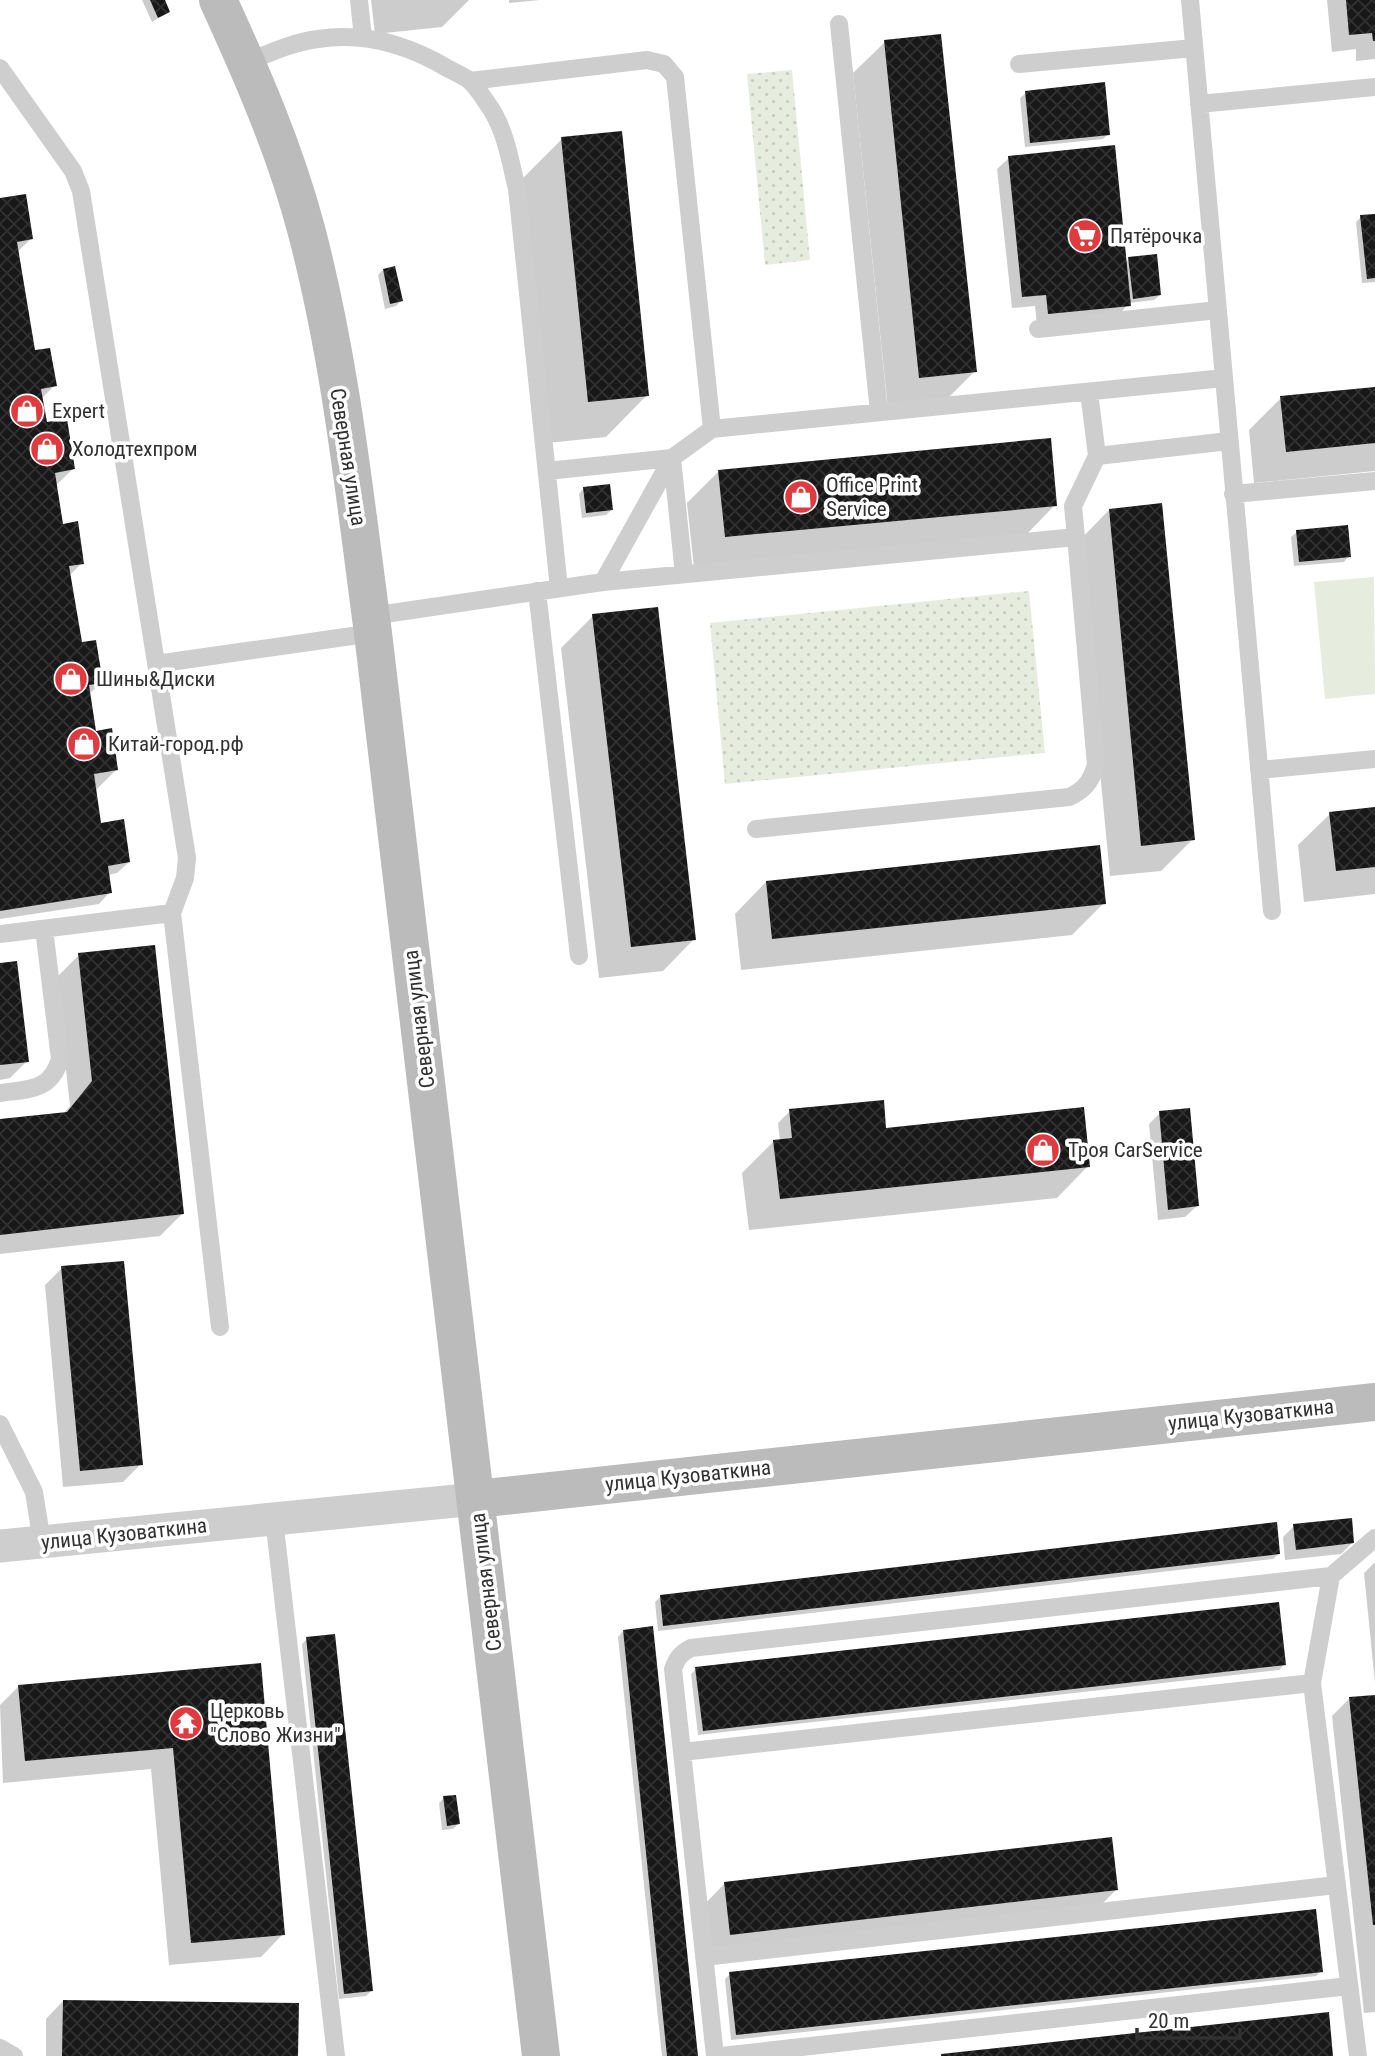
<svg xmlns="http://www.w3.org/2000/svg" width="1375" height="2056" font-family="'Roboto Condensed',sans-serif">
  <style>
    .park { fill: url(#park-dots) }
    .pitch { fill: #e6eddf }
    .shadow { fill: #0003 }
    .building { fill: url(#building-cross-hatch) }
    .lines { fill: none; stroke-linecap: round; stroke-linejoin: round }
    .service { stroke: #cecece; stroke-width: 18 }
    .minor { stroke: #cecece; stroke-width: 33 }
    .secondary { stroke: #bbb; stroke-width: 38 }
    .labels { text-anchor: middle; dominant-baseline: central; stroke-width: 7; stroke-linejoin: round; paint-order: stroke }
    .poi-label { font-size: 21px; fill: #313131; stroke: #fff; text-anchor: start }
    .street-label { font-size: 21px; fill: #313131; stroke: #fff }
  </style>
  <defs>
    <pattern id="park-dots" width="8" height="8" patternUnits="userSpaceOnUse" patternTransform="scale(1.75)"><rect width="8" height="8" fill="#e6eddf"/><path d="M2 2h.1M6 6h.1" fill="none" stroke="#c6ccc0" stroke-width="1.8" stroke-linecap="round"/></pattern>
    <pattern id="building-cross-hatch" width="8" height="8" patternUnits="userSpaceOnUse" patternTransform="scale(1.75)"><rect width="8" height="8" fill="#181818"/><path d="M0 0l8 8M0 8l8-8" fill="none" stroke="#313131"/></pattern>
  </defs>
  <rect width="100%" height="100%" fill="#fff"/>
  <!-- park -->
  <path class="park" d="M 792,70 L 810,260 L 765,265 L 747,74 Z
    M 1029,591 L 1045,753 L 725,784 L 710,623 Z"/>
  <!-- pitch -->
  <path class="pitch" d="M 1374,577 L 1375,694 L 1325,699 L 1314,582 Z"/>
  <!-- shadow -->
  <path class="shadow" d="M 142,0 L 163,0 L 168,12 L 152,22 Z
    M 371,0 L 469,0 L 442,27 L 375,34 Z
    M 509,0 L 540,0 L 509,3 Z
    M 1327,0 L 1375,0 L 1375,59 L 1356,61 L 1356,49 L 1332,52 Z
    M 885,42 L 975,371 L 943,403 L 888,409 L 853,73 Z
    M 1026,93 L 1108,134 L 1103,139 L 1025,147 L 1020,98 Z
    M 562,139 L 647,395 L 606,437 L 547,443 L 521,180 Z
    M 1009,158 L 1125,263 L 1129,259 L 1160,295 L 1154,300 L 1129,303 L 1118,316 L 1037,325 L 1035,306 L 1012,308 L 997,169 Z
    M 0,200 L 31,239 L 17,252 L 33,352 L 55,385 L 41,399 L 45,424 L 73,469 L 55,486 L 62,526 L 82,563 L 69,576 L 80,644 L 102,682 L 88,695 L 94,733 L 116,770 L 95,791 L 100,825 L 129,862 L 117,873 L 108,875 L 110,892 L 99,904 L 0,919 Z
    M 1375,215 L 1375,282 L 1362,283 L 1356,222 L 1361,217 Z
    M 383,270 L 401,301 L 396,306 L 385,309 L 378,275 Z
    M 1375,389 L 1375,471 L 1254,483 L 1249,430 L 1281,398 Z
    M 719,471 L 1055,505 L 1024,537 L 694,568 L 687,503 Z
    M 584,488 L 611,510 L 606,515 L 582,518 L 579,494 Z
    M 1109,510 L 1193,839 L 1161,871 L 1110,876 L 1078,542 Z
    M 1297,532 L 1349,556 L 1344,562 L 1294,566 L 1291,537 Z
    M 593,616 L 694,939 L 663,971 L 599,978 L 561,648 Z
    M 1375,809 L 1375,894 L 1304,902 L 1298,845 L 1330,814 Z
    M 766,882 L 1104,903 L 1072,935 L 741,970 L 735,914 Z
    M 79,955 L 182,1214 L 160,1236 L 0,1254 L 0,1121 L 63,1114 L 70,1106 L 56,978 Z
    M 0,965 L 27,1061 L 10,1078 L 0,1080 Z
    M 790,1111 L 881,1130 L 1088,1166 L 1057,1198 L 749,1230 L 742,1173 L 774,1141 L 780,1141 L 778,1123 Z
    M 1160,1113 L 1197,1206 L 1185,1217 L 1158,1220 L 1149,1124 Z
    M 62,1268 L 141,1464 L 123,1482 L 63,1487 L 45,1285 Z
    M 1294,1526 L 1353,1542 L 1341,1554 L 1285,1560 L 1283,1537 Z
    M 1278,1554 L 1273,1559 L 658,1631 L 655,1602 L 661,1596 Z
    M 1375,1562 L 1375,1683 L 1364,1573 Z
    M 623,1631 L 697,2056 L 662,2056 L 618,1637 Z
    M 307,1639 L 371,1991 L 366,1996 L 339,1999 L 302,1644 Z
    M 259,1665 L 283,1934 L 261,1957 L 169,1965 L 151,1769 L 3,1783 L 0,1705 L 19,1686 Z
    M 1284,1665 L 1279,1670 L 698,1735 L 691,1674 L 696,1669 Z
    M 1375,1696 L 1375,2012 L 1364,2013 L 1332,1716 L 1349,1699 Z
    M 444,1798 L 458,1824 L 453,1829 L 442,1830 L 439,1803 Z
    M 724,1884 L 1117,1889 L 1094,1912 L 707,1957 L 702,1907 Z
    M 1321,1971 L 1316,1976 L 731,2040 L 725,1979 L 730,1974 Z
    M 63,2001 L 296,2056 L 46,2056 L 46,2019 Z"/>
  <!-- building -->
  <path class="building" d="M 150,0 L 165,0 L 170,12 L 158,18 Z
    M 1346,0 L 1375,0 L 1375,41 L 1373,41 L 1372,33 L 1349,35 Z
    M 941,34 L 977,372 L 919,378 L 884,40 Z
    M 1105,82 L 1110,135 L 1030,143 L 1025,91 Z
    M 622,131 L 649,396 L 588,402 L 561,137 Z
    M 1115,145 L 1131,306 L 1048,314 L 1046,295 L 1022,297 L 1008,156 Z
    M 26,194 L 33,239 L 17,242 L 35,350 L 50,348 L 57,386 L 41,389 L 47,422 L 67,419 L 75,469 L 55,473 L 63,524 L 78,521 L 84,564 L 69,566 L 82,642 L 96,640 L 103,683 L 89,685 L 96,731 L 112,728 L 118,770 L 94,774 L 101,823 L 124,819 L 130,862 L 108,866 L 112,893 L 0,911 L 0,198 Z
    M 1375,214 L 1375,278 L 1367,279 L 1360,215 Z
    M 1157,254 L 1161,295 L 1133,299 L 1128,257 Z
    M 395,266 L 403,301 L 390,304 L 383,269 Z
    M 1375,387 L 1375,443 L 1286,452 L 1280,396 Z
    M 1051,438 L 1057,506 L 725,537 L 718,470 Z
    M 610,484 L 613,510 L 586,513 L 583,487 Z
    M 1162,503 L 1195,840 L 1141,846 L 1109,509 Z
    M 1348,525 L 1351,557 L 1299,562 L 1296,530 Z
    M 658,607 L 696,940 L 631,947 L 592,614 Z
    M 1375,807 L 1375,867 L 1336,871 L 1329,812 Z
    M 1100,845 L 1106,904 L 772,939 L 766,881 Z
    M 155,945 L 184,1214 L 0,1235 L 0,1119 L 67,1112 L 92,1081 L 78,953 Z
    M 17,961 L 29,1062 L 0,1065 L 0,963 Z
    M 884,1100 L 886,1128 L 1084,1107 L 1090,1167 L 780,1199 L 773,1140 L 792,1138 L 789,1109 Z
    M 1190,1108 L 1199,1206 L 1168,1210 L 1159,1111 Z
    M 124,1261 L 143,1465 L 80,1471 L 61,1266 Z
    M 1352,1518 L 1354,1543 L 1296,1550 L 1293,1524 Z
    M 1277,1522 L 1280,1554 L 663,1626 L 660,1595 Z
    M 1279,1602 L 1286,1665 L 703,1731 L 695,1667 Z
    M 653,1626 L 698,2056 L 667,2056 L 623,1630 Z
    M 335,1634 L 373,1991 L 344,1994 L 306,1637 Z
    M 261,1663 L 285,1935 L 191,1943 L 173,1748 L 25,1761 L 18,1685 Z
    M 1375,1695 L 1375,1925 L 1373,1925 L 1349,1697 Z
    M 456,1795 L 460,1824 L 447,1826 L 443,1796 Z
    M 1112,1837 L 1118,1890 L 730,1935 L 724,1882 Z
    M 1316,1909 L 1323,1972 L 736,2035 L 729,1972 Z
    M 63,2000 L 299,2003 L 298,2056 L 62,2056 Z
    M 1329,2012 L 1333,2056 L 941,2056 L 941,2054 Z"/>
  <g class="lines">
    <!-- service -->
    <path class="service" d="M 359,0 L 363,38
      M 1190,0 L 1272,911
      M 839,24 L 879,412
      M 247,62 C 270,53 293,42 318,39 C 364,32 408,45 447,68 C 454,72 464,76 470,81 C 477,87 482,96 487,103 C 505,127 510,160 517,189 L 559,588
      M 1019,64 L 1194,48
      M 0,68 L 73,171 L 81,191 L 187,858 L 185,878 L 172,913 L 0,934
      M 470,81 L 647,60 L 664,64 L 675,77 L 712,429
      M 1199,104 L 1375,87
      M 1038,329 L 1218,310
      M 1089,392 L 1097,456
      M 547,471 L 672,458 L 684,574
      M 1233,494 L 1375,481
      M 603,582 L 672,458 L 712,429 L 1224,378
      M 537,591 L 579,956
      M 371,616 L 603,582 L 1076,537 L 1073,506 L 1097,456 L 1229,441
      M 156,664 L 373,633
      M 1259,770 L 1375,759
      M 756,829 L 1069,797 C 1085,790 1091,781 1096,765 L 1076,537
      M 172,913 L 220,1327
      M 0,1093 C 29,1089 51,1091 60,1059 L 44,929
      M 0,1424 L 34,1492 L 42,1542
      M 274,1519 L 336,2056
      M 1331,1576 L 1312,1683 L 1358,2056
      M 682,1752 L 1312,1683
      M 704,1957 L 1336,1885
      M 0,2048 L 14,2056
      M 715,2056 L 673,1669 C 677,1658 681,1653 691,1648 L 1331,1576 L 1375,1538
      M 721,2056 L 1349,1986"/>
    <!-- minor -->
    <path class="minor" d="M 0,1546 L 476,1499"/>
    <!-- secondary -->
    <path class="secondary" d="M 218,0 C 252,74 285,150 306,229 C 341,361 355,499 373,633 L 541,2056
      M 476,1499 L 1375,1402"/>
  </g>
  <!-- icons -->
  <defs>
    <g id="supermarket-disc" transform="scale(1.75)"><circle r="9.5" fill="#df3b3f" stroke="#fff"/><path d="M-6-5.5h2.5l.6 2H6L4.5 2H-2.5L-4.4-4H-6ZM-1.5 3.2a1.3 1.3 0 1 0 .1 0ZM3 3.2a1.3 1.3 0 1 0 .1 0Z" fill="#fff"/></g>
    <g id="shop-disc" transform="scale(1.75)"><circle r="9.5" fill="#df3b3f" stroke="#fff"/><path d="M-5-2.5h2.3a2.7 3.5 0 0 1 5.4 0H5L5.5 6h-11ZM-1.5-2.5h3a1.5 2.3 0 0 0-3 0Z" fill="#fff"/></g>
    <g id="temple-disc" transform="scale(1.75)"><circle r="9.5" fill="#df3b3f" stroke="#fff"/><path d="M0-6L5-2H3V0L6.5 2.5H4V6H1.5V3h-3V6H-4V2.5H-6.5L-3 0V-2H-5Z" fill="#fff"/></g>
  </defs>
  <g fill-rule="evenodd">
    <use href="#supermarket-disc" x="1085" y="236"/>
    <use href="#shop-disc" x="27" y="411"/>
    <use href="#shop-disc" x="47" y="449"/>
    <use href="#shop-disc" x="801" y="497"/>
    <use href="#shop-disc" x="71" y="679"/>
    <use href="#shop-disc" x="84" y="744"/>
    <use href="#shop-disc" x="1043" y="1150"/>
    <use href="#temple-disc" x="186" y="1723"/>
  </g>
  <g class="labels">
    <!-- poi labels -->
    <g class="poi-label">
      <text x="1110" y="236">Пятёрочка</text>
      <text x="52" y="411">Expert</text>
      <text x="72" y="449">Холодтехпром</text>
      <text x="826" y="485">Office Print<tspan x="826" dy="24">Service</tspan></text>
      <text x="96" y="679">Шины&amp;Диски</text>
      <text x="108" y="744">Китай-город.рф</text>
      <text x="1068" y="1150">Троя CarService</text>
      <text x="210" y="1711">Церковь<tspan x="210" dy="24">"Слово Жизни"</tspan></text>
    </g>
    <!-- street labels -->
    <g class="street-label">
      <text transform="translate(348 457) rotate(81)">Северная улица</text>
      <text transform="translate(419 1019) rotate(-97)">Северная улица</text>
      <text transform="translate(1251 1415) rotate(-6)">улица Кузоваткина</text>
      <text transform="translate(688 1476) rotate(-6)">улица Кузоваткина</text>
      <text transform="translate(124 1534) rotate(-6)">улица Кузоваткина</text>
      <text transform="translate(486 1582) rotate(-97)">Северная улица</text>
    </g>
  </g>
  <!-- scale -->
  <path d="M1137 2028v10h103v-10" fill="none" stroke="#313131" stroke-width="3.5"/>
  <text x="1148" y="2028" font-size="21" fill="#313131" stroke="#ffffff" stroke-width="5" paint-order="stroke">20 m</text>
</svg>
